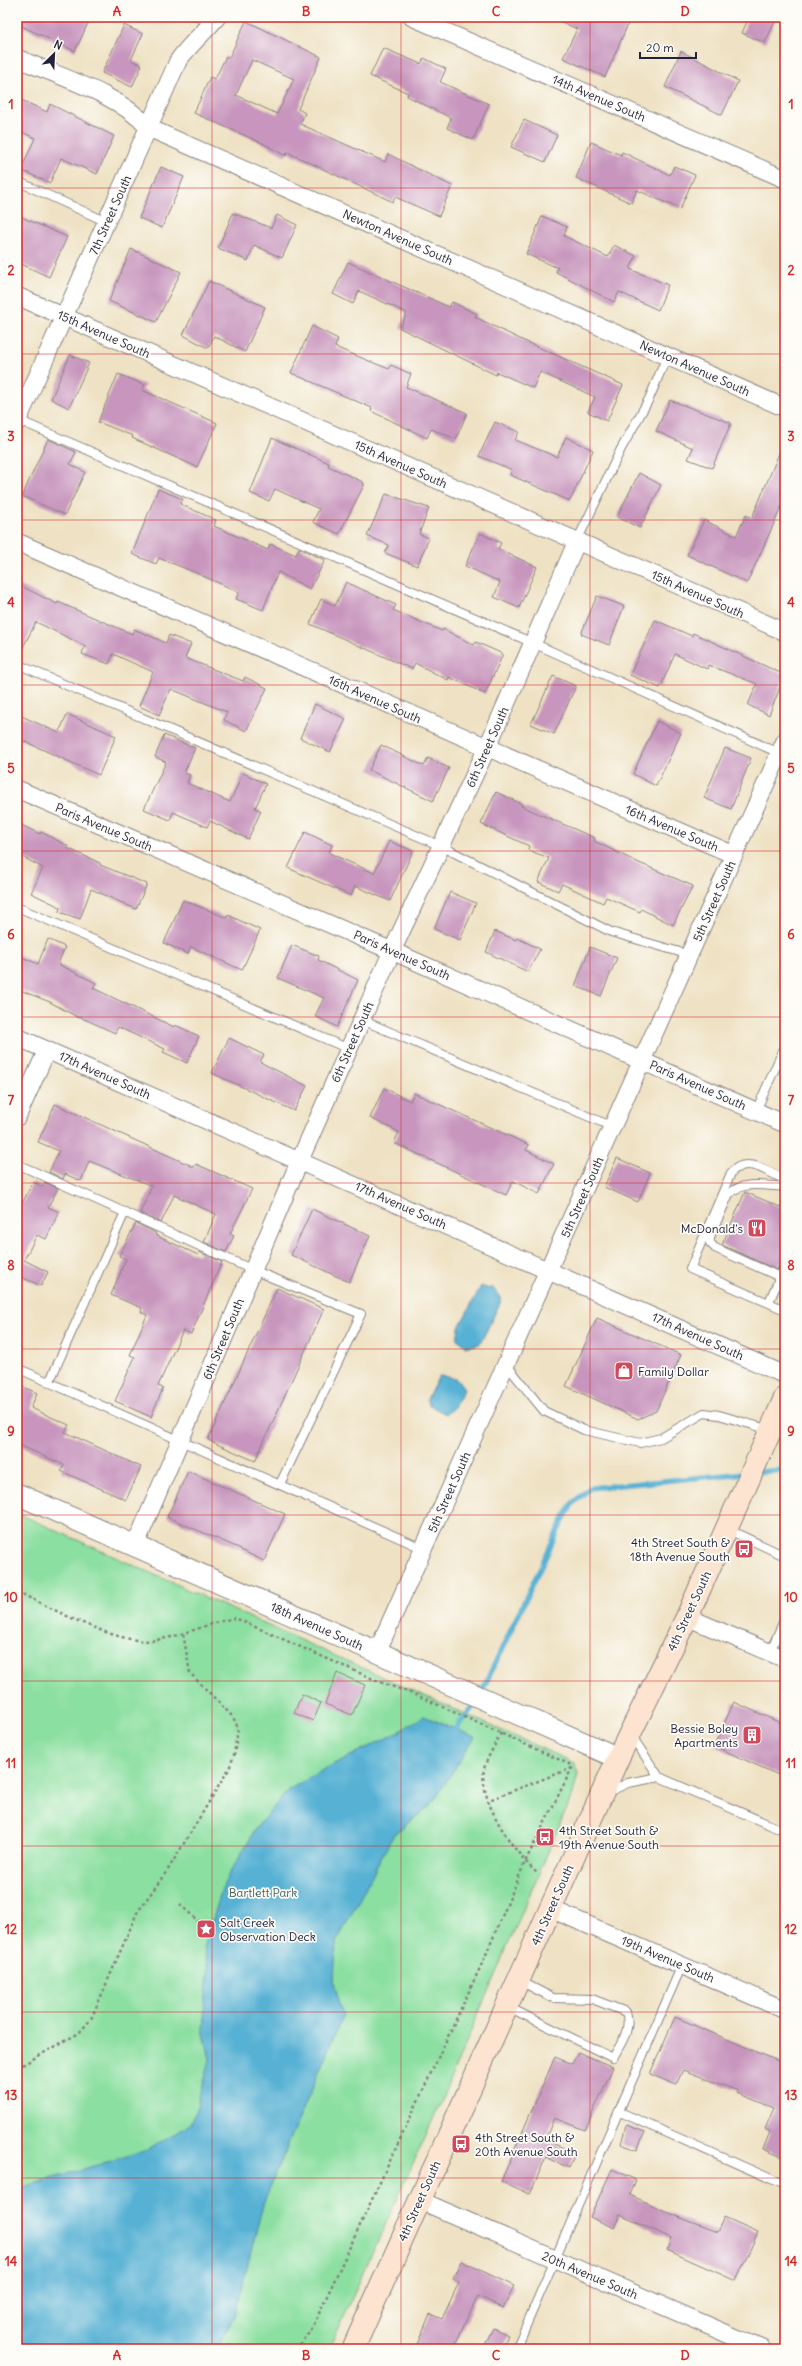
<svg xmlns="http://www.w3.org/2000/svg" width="802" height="2366" font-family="Delius,sans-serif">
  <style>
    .green { fill: #8bdfa0; stroke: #56806e }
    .water { fill: #56b1d4; stroke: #3c6a88 }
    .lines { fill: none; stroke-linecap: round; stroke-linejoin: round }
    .stream { stroke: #56b1d4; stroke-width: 5.5 }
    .building { fill: #c795bd; fill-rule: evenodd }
    .service-casing { stroke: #888280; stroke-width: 10 }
    .minor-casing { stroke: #888280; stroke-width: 19 }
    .tertiary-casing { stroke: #888280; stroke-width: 23 }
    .secondary-casing { stroke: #888280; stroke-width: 24 }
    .path { stroke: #888280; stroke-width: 2.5; stroke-dasharray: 3 3; stroke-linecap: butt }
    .service { stroke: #fff; stroke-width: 8 }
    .minor { stroke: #fff; stroke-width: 17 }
    .tertiary { stroke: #fff; stroke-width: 21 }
    .secondary { stroke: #fde4d0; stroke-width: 22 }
    .grid { fill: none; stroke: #d62828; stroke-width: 1; stroke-opacity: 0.55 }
    .labels { text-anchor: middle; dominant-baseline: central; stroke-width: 3.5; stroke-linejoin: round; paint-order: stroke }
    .street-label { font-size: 12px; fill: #22223b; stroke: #fdfcf7 }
    .poi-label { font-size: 12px; fill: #22223b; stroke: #fdfcf7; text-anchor: start }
    .park-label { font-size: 12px; fill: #425b59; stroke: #fdfcf7 }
    .neatline { fill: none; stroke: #d62828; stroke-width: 1.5 }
    .grid-label { font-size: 13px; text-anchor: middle; font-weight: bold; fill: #d62828 }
  </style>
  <rect width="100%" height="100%" fill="#fdfcf7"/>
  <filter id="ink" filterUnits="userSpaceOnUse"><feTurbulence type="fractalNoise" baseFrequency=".025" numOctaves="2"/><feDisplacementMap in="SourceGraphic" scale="8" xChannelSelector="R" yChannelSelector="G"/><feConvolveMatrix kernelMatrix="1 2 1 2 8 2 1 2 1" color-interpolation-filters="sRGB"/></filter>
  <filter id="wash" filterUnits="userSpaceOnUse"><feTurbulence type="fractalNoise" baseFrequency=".012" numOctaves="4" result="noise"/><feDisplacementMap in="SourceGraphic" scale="16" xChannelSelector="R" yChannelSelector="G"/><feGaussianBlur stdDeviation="0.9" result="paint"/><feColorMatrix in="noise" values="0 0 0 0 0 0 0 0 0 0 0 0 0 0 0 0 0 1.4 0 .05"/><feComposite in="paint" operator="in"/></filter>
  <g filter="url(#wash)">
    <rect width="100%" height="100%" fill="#efe2c4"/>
    <!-- green -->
    <path class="green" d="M 17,1513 L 574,1763 L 578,1774 L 573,1794 L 430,2126 L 329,2349 L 17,2349 Z"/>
    <!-- water -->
    <path class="water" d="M 481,1286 L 490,1289 L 491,1287 C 498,1292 501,1295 500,1303 L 480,1344 L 465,1347 L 466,1345 L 457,1339 L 459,1327 Z
      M 439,1376 C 451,1377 459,1377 464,1390 L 453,1409 L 446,1414 L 428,1405 L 427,1399 Z
      M 424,1716 L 475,1737 L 431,1805 L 394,1834 L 336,1943 L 334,1982 L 343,2015 L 263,2204 L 235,2315 L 216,2349 L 17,2349 L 17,2189 L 147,2150 L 192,2123 L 210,2060 L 203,2029 L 208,1971 L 204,1948 L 224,1883 L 256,1828 L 288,1790 L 328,1767 L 397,1733 Z"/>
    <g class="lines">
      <!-- stream -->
      <path class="stream" d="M 757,1472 L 785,1470
        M 481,1693 L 562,1522 L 572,1504 L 590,1488 L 745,1473
        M 452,1734 L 477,1701"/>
    </g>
    <g id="blocks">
      <!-- building -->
      <path class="building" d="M 17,17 L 80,17 L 89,21 L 75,51 L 17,24 Z
        M 551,17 L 631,17 L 605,77 L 563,58 L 577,29 Z
        M 749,17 L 777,17 L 765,43 L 742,33 Z
        M 246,21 L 321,57 L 298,109 L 305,113 L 300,124 L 385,162 L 388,154 L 452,186 L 439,216 L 395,197 L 393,202 L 287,152 L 286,156 L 264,144 L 194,113 L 210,77 L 215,79 L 226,56 L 229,58 ZM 252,60 L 294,79 L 277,114 L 236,95 Z
        M 124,25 L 143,34 L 131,60 L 142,65 L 132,87 L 102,73 Z
        M 383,48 L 421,64 L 424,58 L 446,69 L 440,82 L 489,104 L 473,140 L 447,128 L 451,118 L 407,96 L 408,93 L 370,76 Z
        M 681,51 L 738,81 L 722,115 L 665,87 Z
        M 17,98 L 47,112 L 50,104 L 114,136 L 97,174 L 61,158 L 50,183 L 21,170 L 35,138 L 17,130 Z
        M 524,120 L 557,135 L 545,162 L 511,147 Z
        M 591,142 L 621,155 L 622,152 L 670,175 L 674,166 L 695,175 L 680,209 L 637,190 L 631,203 L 576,178 Z
        M 161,167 L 184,177 L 162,228 L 139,218 Z
        M 233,213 L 271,228 L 277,215 L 297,225 L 282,258 L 254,245 L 248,261 L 218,248 Z
        M 17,215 L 67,237 L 49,277 L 17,262 Z
        M 542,216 L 567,227 L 564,236 L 608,257 L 614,245 L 636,256 L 630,269 L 668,285 L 658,310 L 619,292 L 614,302 L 556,272 L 558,268 L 526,254 Z
        M 131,249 L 181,272 L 156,322 L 109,301 Z
        M 348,262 L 449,307 L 452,302 L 477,314 L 475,317 L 522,340 L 623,385 L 607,421 L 588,412 L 595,397 L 540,372 L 533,388 L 497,372 L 496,375 L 400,328 L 407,313 L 359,291 L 353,304 L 333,294 Z
        M 209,281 L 265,307 L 245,352 L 214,336 L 208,348 L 183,335 Z
        M 312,326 L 338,339 L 335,347 L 389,369 L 391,365 L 411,374 L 406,387 L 467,413 L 456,439 L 431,429 L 427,438 L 371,411 L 372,408 L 291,373 Z
        M 70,355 L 89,363 L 69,408 L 51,399 Z
        M 118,374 L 145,385 L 142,390 L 217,423 L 197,467 L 132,438 L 133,436 L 98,422 Z
        M 670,400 L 731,423 L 712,468 L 688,459 L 693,448 L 656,431 Z
        M 495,422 L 519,432 L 515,440 L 557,457 L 566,437 L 593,450 L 570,501 L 510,475 L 512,470 L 479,456 Z
        M 272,438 L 329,463 L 328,466 L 363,482 L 364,485 L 339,534 L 313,522 L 319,509 L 275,489 L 269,501 L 250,493 Z
        M 48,439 L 76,452 L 70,464 L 85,472 L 65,515 L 22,496 Z
        M 785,439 L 785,499 L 747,583 L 687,555 L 704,520 L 736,536 L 746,515 L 752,518 Z
        M 639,473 L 661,485 L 640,528 L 617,517 Z
        M 158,489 L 183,499 L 180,504 L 216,520 L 214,526 L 268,550 L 270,544 L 296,555 L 299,548 L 325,560 L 310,589 L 278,572 L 263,610 L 236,599 L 239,592 L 194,572 L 159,558 L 156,564 L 132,554 Z
        M 386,494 L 429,508 L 419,534 L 429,538 L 417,566 L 385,553 L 389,545 L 367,536 Z
        M 480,533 L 501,543 L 498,549 L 537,567 L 519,608 L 494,597 L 500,582 L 465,566 Z
        M 346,582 L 396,605 L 393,610 L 442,631 L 443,629 L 474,645 L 476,642 L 503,654 L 485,694 L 449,677 L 448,680 L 415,663 L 412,669 L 310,624 L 321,599 L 335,606 Z
        M 17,584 L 57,604 L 58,602 L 132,634 L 134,629 L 166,643 L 169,635 L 191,644 L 185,658 L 243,681 L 245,677 L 267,688 L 246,731 L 224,720 L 227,712 L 171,689 L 159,715 L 139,706 L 153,672 L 113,654 L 109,664 L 82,654 L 85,646 L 36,622 L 17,659 Z
        M 597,596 L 624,606 L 609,645 L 581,634 Z
        M 655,620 L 692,636 L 693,633 L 785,675 L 769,715 L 748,705 L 757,684 L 708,665 L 707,669 L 675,654 L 660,688 L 630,675 Z
        M 553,676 L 576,686 L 554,734 L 531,724 Z
        M 315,704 L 346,719 L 330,752 L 300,738 Z
        M 17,714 L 59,733 L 67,714 L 116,736 L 99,775 L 17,738 Z
        M 657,721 L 681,733 L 656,786 L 633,774 Z
        M 164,735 L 195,748 L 184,773 L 190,775 L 187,783 L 230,802 L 243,773 L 266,784 L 255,808 L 261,811 L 248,839 L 210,821 L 207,827 L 173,812 L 170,820 L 144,809 L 166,762 L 155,757 Z
        M 381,745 L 424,766 L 428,758 L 449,768 L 433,801 L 369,770 Z
        M 725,748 L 751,758 L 731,809 L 704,798 Z
        M 496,792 L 522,804 L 521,806 L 595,838 L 594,841 L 637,862 L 693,886 L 673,925 L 641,909 L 640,912 L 606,897 L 603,903 L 562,884 L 558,891 L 538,882 L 549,858 L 528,850 L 529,846 L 481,824 Z
        M 17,823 L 40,834 L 41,832 L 68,846 L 67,848 L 100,863 L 100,865 L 147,884 L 136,909 L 91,889 L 80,919 L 59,912 L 60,907 L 31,893 L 43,868 L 17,854 Z
        M 305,832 L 332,845 L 329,853 L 374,873 L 389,841 L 413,851 L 390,901 L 355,886 L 351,896 L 288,868 Z
        M 450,892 L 476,903 L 460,940 L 434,929 Z
        M 183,900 L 227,918 L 228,915 L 260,930 L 242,970 L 191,947 L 188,954 L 164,943 Z
        M 495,931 L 516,940 L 517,938 L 540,949 L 528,972 L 486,952 Z
        M 48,939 L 65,947 L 58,964 L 96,983 L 93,988 L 174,1027 L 175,1025 L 199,1036 L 187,1063 L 163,1052 L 165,1049 L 118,1027 L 115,1033 L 80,1017 L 79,1018 L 50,1002 L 17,989 L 17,955 L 38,964 Z
        M 292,945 L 319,956 L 318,960 L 358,980 L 337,1027 L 315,1016 L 324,998 L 278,978 Z
        M 590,947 L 617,958 L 601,996 L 575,986 Z
        M 229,1038 L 264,1055 L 260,1062 L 307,1086 L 294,1111 L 212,1073 Z
        M 384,1088 L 410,1101 L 414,1093 L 529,1145 L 526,1150 L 554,1164 L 539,1194 L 513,1181 L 506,1195 L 394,1143 L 399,1132 L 370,1118 Z
        M 55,1104 L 194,1167 L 196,1164 L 252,1189 L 230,1234 L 234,1236 L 226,1252 L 204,1242 L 216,1214 L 174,1195 L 161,1223 L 140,1213 L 152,1186 L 89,1161 L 81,1181 L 65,1174 L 63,1179 L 49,1172 L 59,1151 L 38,1142 Z
        M 617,1158 L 650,1173 L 638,1202 L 604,1187 Z
        M 33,1182 L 43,1187 L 45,1182 L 58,1188 L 48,1207 L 59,1212 L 46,1239 L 37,1235 L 24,1260 L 48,1272 L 41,1286 L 17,1275 L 17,1213 Z
        M 745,1192 L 785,1209 L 785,1260 L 780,1262 L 777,1270 L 722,1245 Z
        M 312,1209 L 370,1236 L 349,1282 L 291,1255 Z
        M 136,1223 L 156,1233 L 155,1235 L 198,1255 L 199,1252 L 222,1262 L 191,1334 L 183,1330 L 158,1386 L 163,1388 L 151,1417 L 115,1401 L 135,1357 L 130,1355 L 147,1315 L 141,1312 L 142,1308 L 111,1295 L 126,1259 L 119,1256 Z
        M 277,1288 L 324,1309 L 255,1461 L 208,1440 Z
        M 597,1318 L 681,1355 L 656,1411 L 638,1419 L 566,1386 Z
        M 17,1384 L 37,1393 L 31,1408 L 69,1425 L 65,1432 L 141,1467 L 126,1500 L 61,1471 L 64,1465 L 17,1444 Z
        M 188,1471 L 285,1514 L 264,1561 L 241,1550 L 241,1549 L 167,1517 Z
        M 337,1673 L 365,1685 L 352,1715 L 325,1704 Z
        M 302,1694 L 321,1703 L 313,1721 L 294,1713 Z
        M 734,1702 L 785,1725 L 785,1778 L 714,1746 Z
        M 675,2017 L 785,2064 L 785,2158 L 763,2149 L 770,2132 L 765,2129 L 774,2108 L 737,2093 L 738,2091 L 683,2070 L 676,2085 L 650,2074 Z
        M 578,2052 L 613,2067 L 585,2130 L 554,2118 L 545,2140 L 575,2153 L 569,2168 L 546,2157 L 530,2194 L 501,2181 L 555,2057 L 572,2064 Z
        M 626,2125 L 645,2132 L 637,2150 L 621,2144 Z
        M 612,2169 L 636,2180 L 630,2195 L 685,2220 L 717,2232 L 724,2217 L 758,2232 L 736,2281 L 667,2250 L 671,2238 L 620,2215 L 614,2228 L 590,2217 Z
        M 461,2261 L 514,2286 L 503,2308 L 478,2296 L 453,2349 L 415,2349 L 430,2314 L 442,2319 L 459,2282 L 453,2278 Z
        M 493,2328 L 508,2335 L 502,2349 L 483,2349 Z"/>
    </g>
  </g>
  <g filter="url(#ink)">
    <use href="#blocks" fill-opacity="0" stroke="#888280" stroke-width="1"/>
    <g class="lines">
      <!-- service casing -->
      <g class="service-casing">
        <path id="service" d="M 198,17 L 212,23
          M 17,181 L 107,222
          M 18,420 L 533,643 L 779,753
          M 577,541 L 621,449 L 649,399 L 667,356
          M 17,664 L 441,846 L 611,932 L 690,955
          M 17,907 L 349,1049
          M 362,1020 L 613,1127
          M 756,1111 L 785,1046
          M 17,1164 L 253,1270 L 361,1314 L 280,1484
          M 785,1180 C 768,1172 746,1155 731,1173 L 690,1269 L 785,1310
          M 780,1277 L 715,1248 L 710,1243 L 710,1237 L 729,1194 C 742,1180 767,1186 785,1187
          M 769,1302 L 785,1265
          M 506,1364 L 544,1411 L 584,1430 L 640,1443 L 661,1438 L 704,1413 L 719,1415 L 770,1430
          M 17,1368 L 424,1549
          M 49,1383 L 125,1212
          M 727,1529 L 785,1556
          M 770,1652 L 785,1618
          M 659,1777 L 777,1828
          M 608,1792 L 628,1783 L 659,1777 L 631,1735
          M 508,2007 L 613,2058 C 621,2043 632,2029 626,2012 L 592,1999 L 553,1998 L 520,1981
          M 620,2112 L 785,2185
          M 516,2349 L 682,1965"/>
      </g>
      <!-- minor casing -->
      <g class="minor-casing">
        <path id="minor" d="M 412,17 L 785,179
          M 17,58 C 59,77 118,93 149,128 L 785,408
          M 17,296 L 785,632
          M 17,422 L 178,61 C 189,45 204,33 217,17
          M 17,542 L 734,855
          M 17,789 L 392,951 L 785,1124
          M 17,1037 L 785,1375
          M 17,1117 L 47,1050
          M 135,1546 L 300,1160 L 392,951 L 487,748 L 577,541
          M 687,1617 L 785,1659
          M 377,1652 L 785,741
          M 551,1909 L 785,2010
          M 419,2200 L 762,2349"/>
      </g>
      <!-- tertiary casing -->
      <g class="tertiary-casing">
        <path id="tertiary" d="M 17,1494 L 618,1758"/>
      </g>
      <!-- secondary casing -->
      <g class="secondary-casing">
        <path id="secondary" d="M 353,2349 L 618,1758 L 687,1617 L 785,1398"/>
      </g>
      <!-- path -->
      <path class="path" d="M 17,1592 C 51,1607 120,1647 156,1640 C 183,1636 208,1623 235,1618 L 380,1682 L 416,1695 L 569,1764 L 572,1768 L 489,1800
        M 501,1733 C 496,1744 487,1757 484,1769 C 478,1801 515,1854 538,1874
        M 180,1904 L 206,1929
        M 17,2068 L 79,2033 L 91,2019 L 137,1913 L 169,1868 L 229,1769 L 234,1755 L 238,1728 L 233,1717 L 190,1673 L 183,1633
        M 296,2349 L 309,2334 L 314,2324 L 485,1957 L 525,1862 L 572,1768"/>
      <!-- service -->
      <use href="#service" class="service"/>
      <!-- minor -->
      <use href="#minor" class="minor"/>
      <!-- tertiary -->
      <use href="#tertiary" class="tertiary"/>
      <!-- secondary -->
      <use href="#secondary" class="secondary"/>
    </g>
  </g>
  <!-- grid -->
  <path class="grid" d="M 212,17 L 212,2349M 401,17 L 401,2349M 590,17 L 590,2349M 17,188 L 785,188M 17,354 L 785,354M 17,520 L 785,520M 17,685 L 785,685M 17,851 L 785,851M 17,1017 L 785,1017M 17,1183 L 785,1183M 17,1349 L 785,1349M 17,1515 L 785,1515M 17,1681 L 785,1681M 17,1846 L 785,1846M 17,2012 L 785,2012M 17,2178 L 785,2178"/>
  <!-- icons -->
  <defs>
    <g id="restaurant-square" transform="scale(1)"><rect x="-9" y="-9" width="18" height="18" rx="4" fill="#d1495b" stroke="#fdfcf7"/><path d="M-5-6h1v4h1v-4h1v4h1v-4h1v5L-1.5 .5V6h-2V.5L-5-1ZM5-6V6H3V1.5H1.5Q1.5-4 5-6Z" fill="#fff"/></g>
    <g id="shop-square" transform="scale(1)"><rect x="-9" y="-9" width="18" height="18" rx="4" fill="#d1495b" stroke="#fdfcf7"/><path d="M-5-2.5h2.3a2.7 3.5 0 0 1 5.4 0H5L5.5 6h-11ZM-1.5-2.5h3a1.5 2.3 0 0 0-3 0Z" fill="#fff"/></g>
    <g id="bus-square" transform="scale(1)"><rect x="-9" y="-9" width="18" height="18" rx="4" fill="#d1495b" stroke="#fdfcf7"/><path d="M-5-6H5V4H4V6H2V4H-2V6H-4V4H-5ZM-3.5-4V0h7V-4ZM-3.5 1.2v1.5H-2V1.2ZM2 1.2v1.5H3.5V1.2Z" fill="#fff"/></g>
    <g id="building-square" transform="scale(1)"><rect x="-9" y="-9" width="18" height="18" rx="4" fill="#d1495b" stroke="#fdfcf7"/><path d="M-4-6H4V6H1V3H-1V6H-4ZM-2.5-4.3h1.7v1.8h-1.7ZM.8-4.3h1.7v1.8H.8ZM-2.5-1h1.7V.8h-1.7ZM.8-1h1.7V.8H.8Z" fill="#fff"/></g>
    <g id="sight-square" transform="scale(1)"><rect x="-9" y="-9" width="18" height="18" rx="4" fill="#d1495b" stroke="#fdfcf7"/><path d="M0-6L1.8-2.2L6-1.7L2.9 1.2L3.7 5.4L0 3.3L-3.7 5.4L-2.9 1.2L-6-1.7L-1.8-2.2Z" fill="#fff"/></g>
  </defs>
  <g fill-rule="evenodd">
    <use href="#restaurant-square" x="757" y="1228"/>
    <use href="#shop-square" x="624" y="1371"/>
    <use href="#bus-square" x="744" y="1549"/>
    <use href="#building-square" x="752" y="1735"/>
    <use href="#bus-square" x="545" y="1837"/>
    <use href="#sight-square" x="206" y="1929"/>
    <use href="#bus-square" x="461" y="2144"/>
  </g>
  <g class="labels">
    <!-- street labels -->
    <g class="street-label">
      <text transform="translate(599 98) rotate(23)">14th Avenue South</text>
      <text transform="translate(110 215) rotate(-66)">7th Street South</text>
      <text transform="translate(398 237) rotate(24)">Newton Avenue South</text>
      <text transform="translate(104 334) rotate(24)">15th Avenue South</text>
      <text transform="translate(695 368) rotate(24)">Newton Avenue South</text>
      <text transform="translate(401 464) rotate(24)">15th Avenue South</text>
      <text transform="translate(698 594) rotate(24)">15th Avenue South</text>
      <text transform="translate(375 699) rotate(24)">16th Avenue South</text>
      <text transform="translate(487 747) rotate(-66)">6th Street South</text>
      <text transform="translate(104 827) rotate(23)">Paris Avenue South</text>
      <text transform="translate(672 828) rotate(23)">16th Avenue South</text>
      <text transform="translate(714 901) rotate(-66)">5th Street South</text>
      <text transform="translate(402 955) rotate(24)">Paris Avenue South</text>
      <text transform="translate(352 1042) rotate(-66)">6th Street South</text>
      <text transform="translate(105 1075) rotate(24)">17th Avenue South</text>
      <text transform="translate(698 1085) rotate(24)">Paris Avenue South</text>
      <text transform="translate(582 1197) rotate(-66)">5th Street South</text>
      <text transform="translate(401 1205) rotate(24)">17th Avenue South</text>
      <text transform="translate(698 1336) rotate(24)">17th Avenue South</text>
      <text transform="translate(223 1339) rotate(-67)">6th Street South</text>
      <text transform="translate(449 1492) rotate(-66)">5th Street South</text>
      <text transform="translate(689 1611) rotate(-65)">4th Street South</text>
      <text transform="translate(317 1626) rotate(24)">18th Avenue South</text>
      <text transform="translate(552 1905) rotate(-66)">4th Street South</text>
      <text transform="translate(668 1959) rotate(23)">19th Avenue South</text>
      <text transform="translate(419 2201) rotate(-66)">4th Street South</text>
      <text transform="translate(590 2275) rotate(23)">20th Avenue South</text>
    </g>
    <!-- poi labels -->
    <g class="poi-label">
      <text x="743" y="1228" text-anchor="end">McDonald's</text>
      <text x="638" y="1371">Family Dollar</text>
      <text x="730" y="1542" text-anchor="end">4th Street South &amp;<tspan x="730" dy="14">18th Avenue South</tspan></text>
      <text x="738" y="1728" text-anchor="end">Bessie Boley<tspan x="738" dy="14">Apartments</tspan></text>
      <text x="559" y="1830">4th Street South &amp;<tspan x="559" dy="14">19th Avenue South</tspan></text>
      <text x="220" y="1922">Salt Creek<tspan x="220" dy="14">Observation Deck</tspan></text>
      <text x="475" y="2137">4th Street South &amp;<tspan x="475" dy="14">20th Avenue South</tspan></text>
    </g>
    <!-- park labels -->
    <g class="park-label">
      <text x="263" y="1892">Bartlett Park</text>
    </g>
  </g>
  <!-- margin -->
  <rect width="802" height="2366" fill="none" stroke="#fdfcf7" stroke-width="44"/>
  <!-- north arrow -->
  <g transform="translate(54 54) rotate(24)" stroke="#fdfcf7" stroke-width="3" paint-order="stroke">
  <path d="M0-3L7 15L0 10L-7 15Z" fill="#22223b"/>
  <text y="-6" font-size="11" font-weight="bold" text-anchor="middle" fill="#22223b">N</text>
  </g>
  <!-- scale -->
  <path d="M640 52v6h56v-6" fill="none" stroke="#22223b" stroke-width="2"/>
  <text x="646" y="52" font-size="12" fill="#22223b" stroke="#fdfcf7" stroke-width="3" paint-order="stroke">20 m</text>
  <rect x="22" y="22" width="758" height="2322" class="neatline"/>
  <g class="grid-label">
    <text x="117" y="16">A</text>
    <text x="306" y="16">B</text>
    <text x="496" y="16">C</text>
    <text x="685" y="16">D</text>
    <text x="11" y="109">1</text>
    <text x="791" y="109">1</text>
    <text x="11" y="275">2</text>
    <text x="791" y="275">2</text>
    <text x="11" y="441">3</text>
    <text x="791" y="441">3</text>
    <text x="11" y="607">4</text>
    <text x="791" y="607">4</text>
    <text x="11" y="773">5</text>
    <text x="791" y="773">5</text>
    <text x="11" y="939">6</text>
    <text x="791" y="939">6</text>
    <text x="11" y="1105">7</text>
    <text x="791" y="1105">7</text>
    <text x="11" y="1270">8</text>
    <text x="791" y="1270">8</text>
    <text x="11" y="1436">9</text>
    <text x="791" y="1436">9</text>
    <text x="11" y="1602">10</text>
    <text x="791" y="1602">10</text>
    <text x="11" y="1768">11</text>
    <text x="791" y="1768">11</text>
    <text x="11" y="1934">12</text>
    <text x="791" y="1934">12</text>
    <text x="11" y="2100">13</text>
    <text x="791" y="2100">13</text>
    <text x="11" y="2266">14</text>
    <text x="791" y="2266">14</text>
    <text x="117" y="2360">A</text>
    <text x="306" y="2360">B</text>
    <text x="496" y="2360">C</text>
    <text x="685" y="2360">D</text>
  </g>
</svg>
